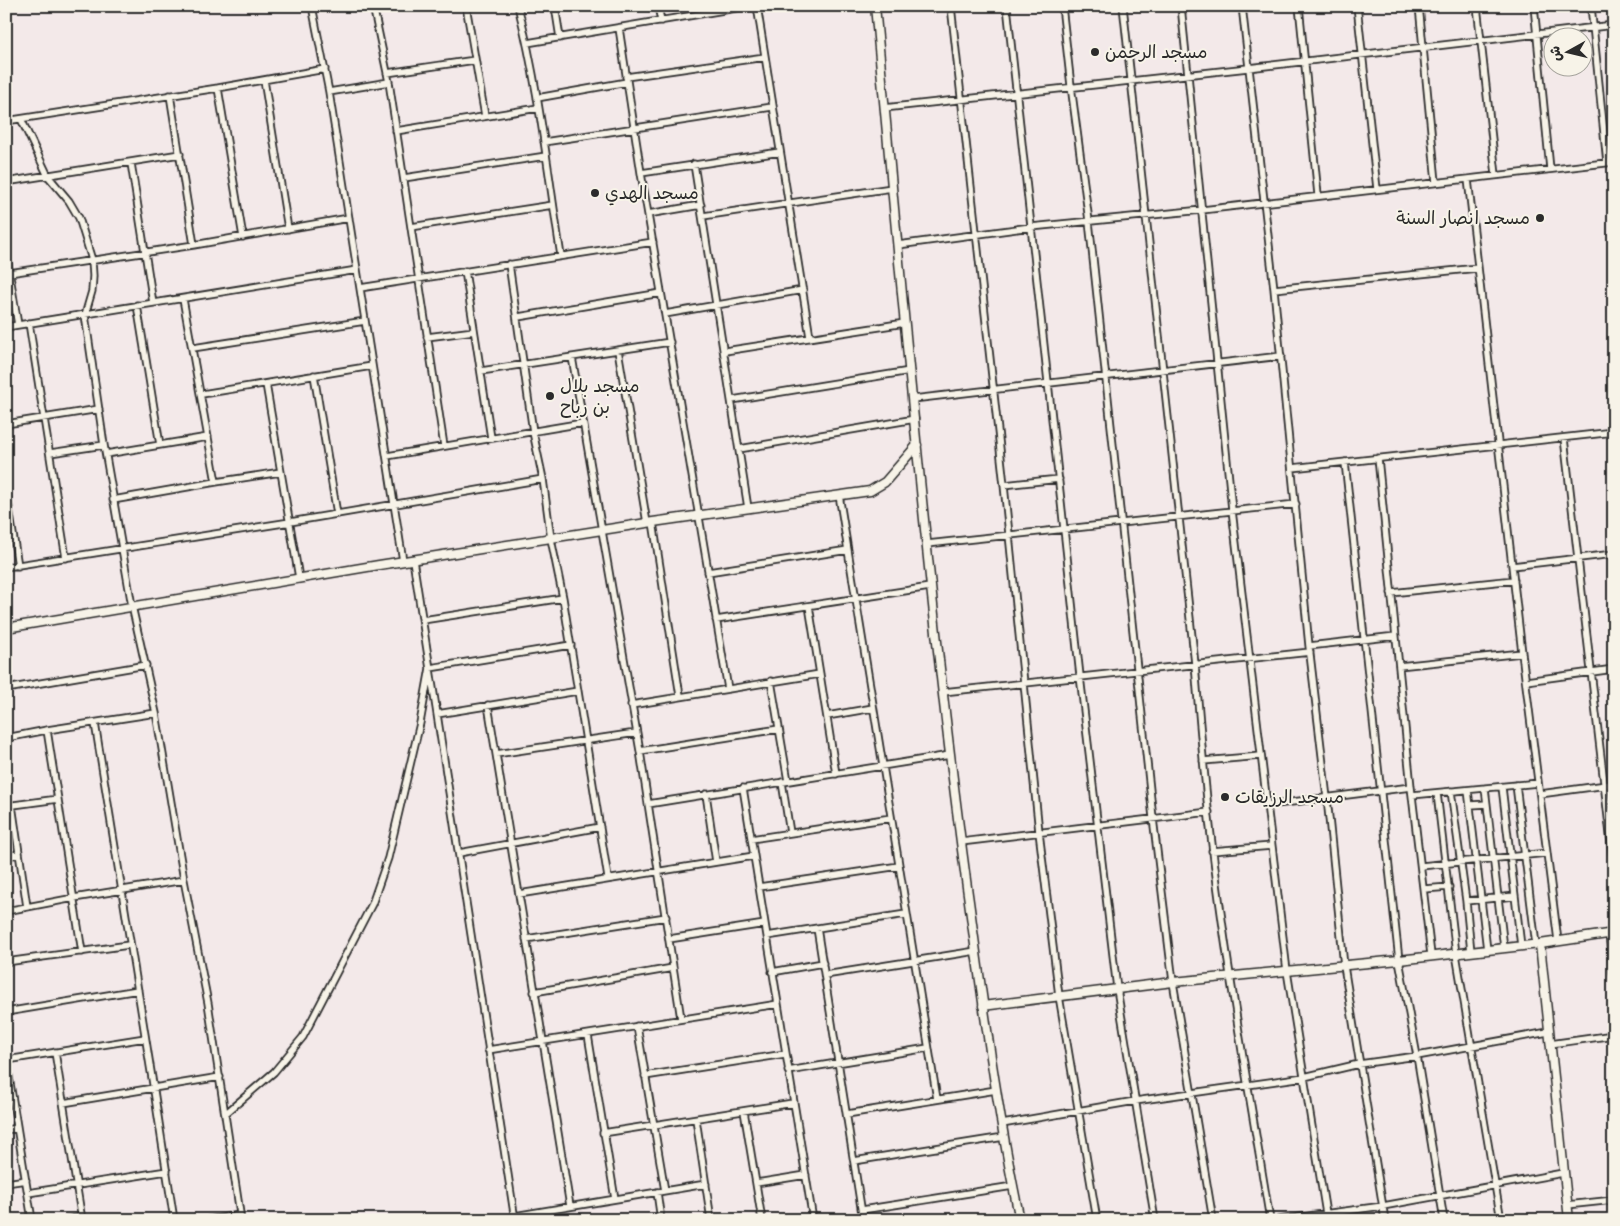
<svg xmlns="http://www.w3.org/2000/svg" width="1620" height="1226" font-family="'Balsamiq Sans','Playpen Sans Arabic',sans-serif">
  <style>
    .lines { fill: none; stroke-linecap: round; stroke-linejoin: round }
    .minor-casing { stroke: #2b2b2b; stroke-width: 9 }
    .tertiary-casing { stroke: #2b2b2b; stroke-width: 11 }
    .minor { stroke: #f7f3e8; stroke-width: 5.5 }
    .tertiary { stroke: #f7f3e8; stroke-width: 8 }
    .poi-dot { fill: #2b2b2b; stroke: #f7f3e8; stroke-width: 2 }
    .labels { text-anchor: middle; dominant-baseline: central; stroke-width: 4; stroke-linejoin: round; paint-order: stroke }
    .poi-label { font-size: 18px; fill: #2b2b2b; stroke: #f7f3e8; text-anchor: start }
  </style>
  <rect width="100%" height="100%" fill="#f3e9e9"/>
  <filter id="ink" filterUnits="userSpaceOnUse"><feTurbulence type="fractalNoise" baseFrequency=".02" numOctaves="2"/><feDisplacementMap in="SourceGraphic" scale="10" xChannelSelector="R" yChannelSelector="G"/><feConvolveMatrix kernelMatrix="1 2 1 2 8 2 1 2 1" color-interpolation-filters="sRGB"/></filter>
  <g filter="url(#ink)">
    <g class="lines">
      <!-- minor casing -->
      <g class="minor-casing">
        <path id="minor" d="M 312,6 L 329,92 L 403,561
          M 373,6 L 389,82 L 444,446
          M 466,6 L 485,116
          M 518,6 C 539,88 548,173 561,256
          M 555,6 L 560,38
          M 658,6 L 661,21
          M 757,6 L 810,337
          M 951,6 L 1004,485 L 1039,832 L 1059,996 L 1097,1220
          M 1007,6 L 1080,676 L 1117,989 L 1155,1220
          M 1062,6 L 1071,86 L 1089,221 L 1153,818 L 1173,982 L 1213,1220
          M 1123,6 L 1195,664 C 1200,727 1205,790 1213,852 C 1228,975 1250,1098 1270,1220
          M 1181,6 L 1232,510 L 1272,846 L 1287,971 L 1327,1220
          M 1242,6 L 1274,289 L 1309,646 L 1327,798 L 1344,966 L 1385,1220
          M 1299,6 L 1318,195
          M 1357,6 L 1377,189
          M 1419,6 L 1436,182
          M 1477,6 L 1496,175
          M 1534,6 L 1550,169
          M 1591,6 L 1607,163
          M 619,28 L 641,173 L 728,689
          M 527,43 L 748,6
          M 387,73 L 475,60
          M 626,77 L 765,57
          M 264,80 L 288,229
          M 218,88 L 243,237
          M 329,92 L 389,82
          M 170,95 L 194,245
          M 537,98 L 627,82
          M 884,108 L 1248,68 L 1614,25
          M 21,119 L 48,176 L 69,201 L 79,218 L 92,260 L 93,276 L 92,291 L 85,315 L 104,445 L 132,606 L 156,713 L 184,880 L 208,1003 L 241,1220
          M 6,121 L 218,88 L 325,69
          M 396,131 L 538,108
          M 544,142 L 772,107
          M 131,163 L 153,303
          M 694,164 L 748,508
          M 641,173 L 780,152
          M 404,178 L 546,156
          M 1468,179 L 1522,653 L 1558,941
          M 6,182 L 180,154
          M 648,214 L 701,205
          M 703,216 L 892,188
          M 411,227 L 553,205
          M 898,245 L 1031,227 L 1202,210 L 1614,162
          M 6,252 L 18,325
          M 509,264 L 533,432 L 543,479 L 551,539 L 563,598 L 608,878
          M 465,271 L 491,438
          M 9,273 L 194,245 L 349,218
          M 360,288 L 653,242
          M 1274,289 L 1478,268
          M 137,305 L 160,445
          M 665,314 L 803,290
          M 518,317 L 661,293
          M 29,323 L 66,558
          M 6,327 L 357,270
          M 427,337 L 474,331
          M 193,348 L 365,321
          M 618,350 L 647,523
          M 725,351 L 905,323
          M 572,357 L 640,751 L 681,1019
          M 481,371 L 670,342
          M 314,375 L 337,514
          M 266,384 L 299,578
          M 202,394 L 372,366
          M 913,399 L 1281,356
          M 732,400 L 910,371
          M 6,424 L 99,409
          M 1564,438 L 1614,869
          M 739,449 L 915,419
          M 50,453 L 104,445
          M 106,454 L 208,437
          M 387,456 L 583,423
          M 1378,458 L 1411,787 L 1431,955
          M 1345,462 L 1399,960 L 1417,1056 L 1444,1220
          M 1292,468 L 1614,432
          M 216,482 L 281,472
          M 1004,485 L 1059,479
          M 6,489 L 18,566
          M 839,495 L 937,1099
          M 113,500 L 216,482 L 183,299
          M 653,522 L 680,696
          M 927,544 L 1296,504
          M 413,560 L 437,714 L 578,691
          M 1512,566 L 1614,554
          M 6,567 L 290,522 L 543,479
          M 708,572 L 848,550
          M 1391,593 L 1514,580
          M 809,606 L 836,774
          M 423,620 L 563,598
          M 716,620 L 930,587
          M 1309,646 L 1396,636
          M 1399,666 L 1522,653
          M 430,668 L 571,645
          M 771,681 L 788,781
          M 1526,681 L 1614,669
          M 6,689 L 146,665
          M 943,692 L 1310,652
          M 488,705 L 570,1206
          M 631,705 L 820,674
          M 437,714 L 515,1220
          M 827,716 L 873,708
          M 95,723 C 121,888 149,1054 174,1220
          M 47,730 L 82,952
          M 6,738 L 47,730 L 156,713
          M 640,751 L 779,729
          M 496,754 L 636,733
          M 1203,761 L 1261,756
          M 782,782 L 790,833
          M 1516,785 L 1536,945
          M 1502,787 L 1521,946
          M 743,788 L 813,1220
          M 1485,788 L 1504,948
          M 1468,790 L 1487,950
          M 1451,791 L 1466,901
          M 1437,793 L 1456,954 L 1501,1220
          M 706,794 L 716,862
          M 1540,794 L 1614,784
          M 1412,795 L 1538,783
          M 648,804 L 950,755
          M 12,805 L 27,907
          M 1268,805 L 1411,787
          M 1471,805 L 1487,804
          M 6,806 L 58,799
          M 751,839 L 891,818
          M 961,842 L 1209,812
          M 1212,851 L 1272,846
          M 459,853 L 600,827
          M 6,856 L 19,854
          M 1421,866 L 1547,853
          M 759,887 L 899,866
          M 1424,889 L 1449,887
          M 519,894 L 754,856
          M 6,911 L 74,898 L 184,880
          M 817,928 L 863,1220
          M 1609,934 L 1614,980
          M 767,936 L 906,914
          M 526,939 L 666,917
          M 669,939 L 765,924
          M 1471,952 L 1466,901 L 1515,896
          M 6,962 L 129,945
          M 772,972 L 823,963
          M 825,975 L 976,951
          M 534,992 L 673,968
          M 6,1012 L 138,990
          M 637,1026 L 665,1191
          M 588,1035 L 615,1199
          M 1550,1044 L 1614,1035
          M 488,1050 L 778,1004
          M 55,1052 L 82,1220
          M 6,1058 L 32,1220
          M 7,1060 L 145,1038
          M 788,1071 L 928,1048
          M 645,1076 L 785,1054
          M 63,1103 L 220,1077
          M 744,1111 L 762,1220
          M 225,1114 L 274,1072 L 303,1037 L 372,904 L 388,858 L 420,723 L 430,668
          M 847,1114 L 996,1090
          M 696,1119 L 711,1220
          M 1002,1124 L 1135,1101 L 1304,1077 L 1359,1064 L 1417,1056 L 1548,1032
          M 6,1130 L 17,1128
          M 603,1133 L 793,1103
          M 854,1161 L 1004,1137
          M 6,1183 L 26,1180
          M 756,1183 L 806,1175
          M 657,1192 L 661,1220
          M 28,1193 L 167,1171
          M 1567,1205 L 1614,1200
          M 862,1210 L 1013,1186
          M 514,1216 L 706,1184
          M 67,1220 L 82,1217
          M 208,1220 L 240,1215
          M 1278,1220 L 1383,1206 L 1563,1173"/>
      </g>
      <!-- tertiary casing -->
      <g class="tertiary-casing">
        <path id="tertiary" d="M 875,6 C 903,298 927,590 966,880 C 982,994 996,1108 1020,1220
          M 6,628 L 379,565 L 653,522 L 870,491 L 885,482 L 917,445
          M 1540,944 L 1569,1220
          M 983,1006 L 1173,982 L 1399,960 L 1540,944 L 1614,933"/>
      </g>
      <!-- minor -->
      <use href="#minor" class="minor"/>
      <!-- tertiary -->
      <use href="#tertiary" class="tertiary"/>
    </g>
  </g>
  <!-- markers -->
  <g class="poi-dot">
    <circle cx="1095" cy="52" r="5"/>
    <circle cx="595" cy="193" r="5"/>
    <circle cx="1540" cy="218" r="5"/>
    <circle cx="550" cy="396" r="5"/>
    <circle cx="1225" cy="797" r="5"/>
  </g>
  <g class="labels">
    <!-- poi labels -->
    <g class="poi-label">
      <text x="1105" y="52">مسجد الرحمن</text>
      <text x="605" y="193">مسجد الهدي</text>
      <text x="1530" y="218" text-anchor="end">مسجد انصار السنة</text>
      <text x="560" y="386">مسجد بلال<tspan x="560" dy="21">بن رباح</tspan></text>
      <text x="1235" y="797">مسجد الرزيقات</text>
    </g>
  </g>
  <!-- margin -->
  <rect width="1620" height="1226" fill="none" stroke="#f7f3e8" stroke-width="25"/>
  <rect x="12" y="12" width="1595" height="1201" fill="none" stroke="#2b2b2b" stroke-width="2" filter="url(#ink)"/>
  <!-- north arrow -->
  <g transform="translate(1568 52) rotate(262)"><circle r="24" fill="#f7f3e8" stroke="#a5a39c"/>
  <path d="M0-4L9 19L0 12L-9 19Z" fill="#2b2b2b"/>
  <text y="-8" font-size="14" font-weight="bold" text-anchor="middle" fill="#2b2b2b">ش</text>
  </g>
</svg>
